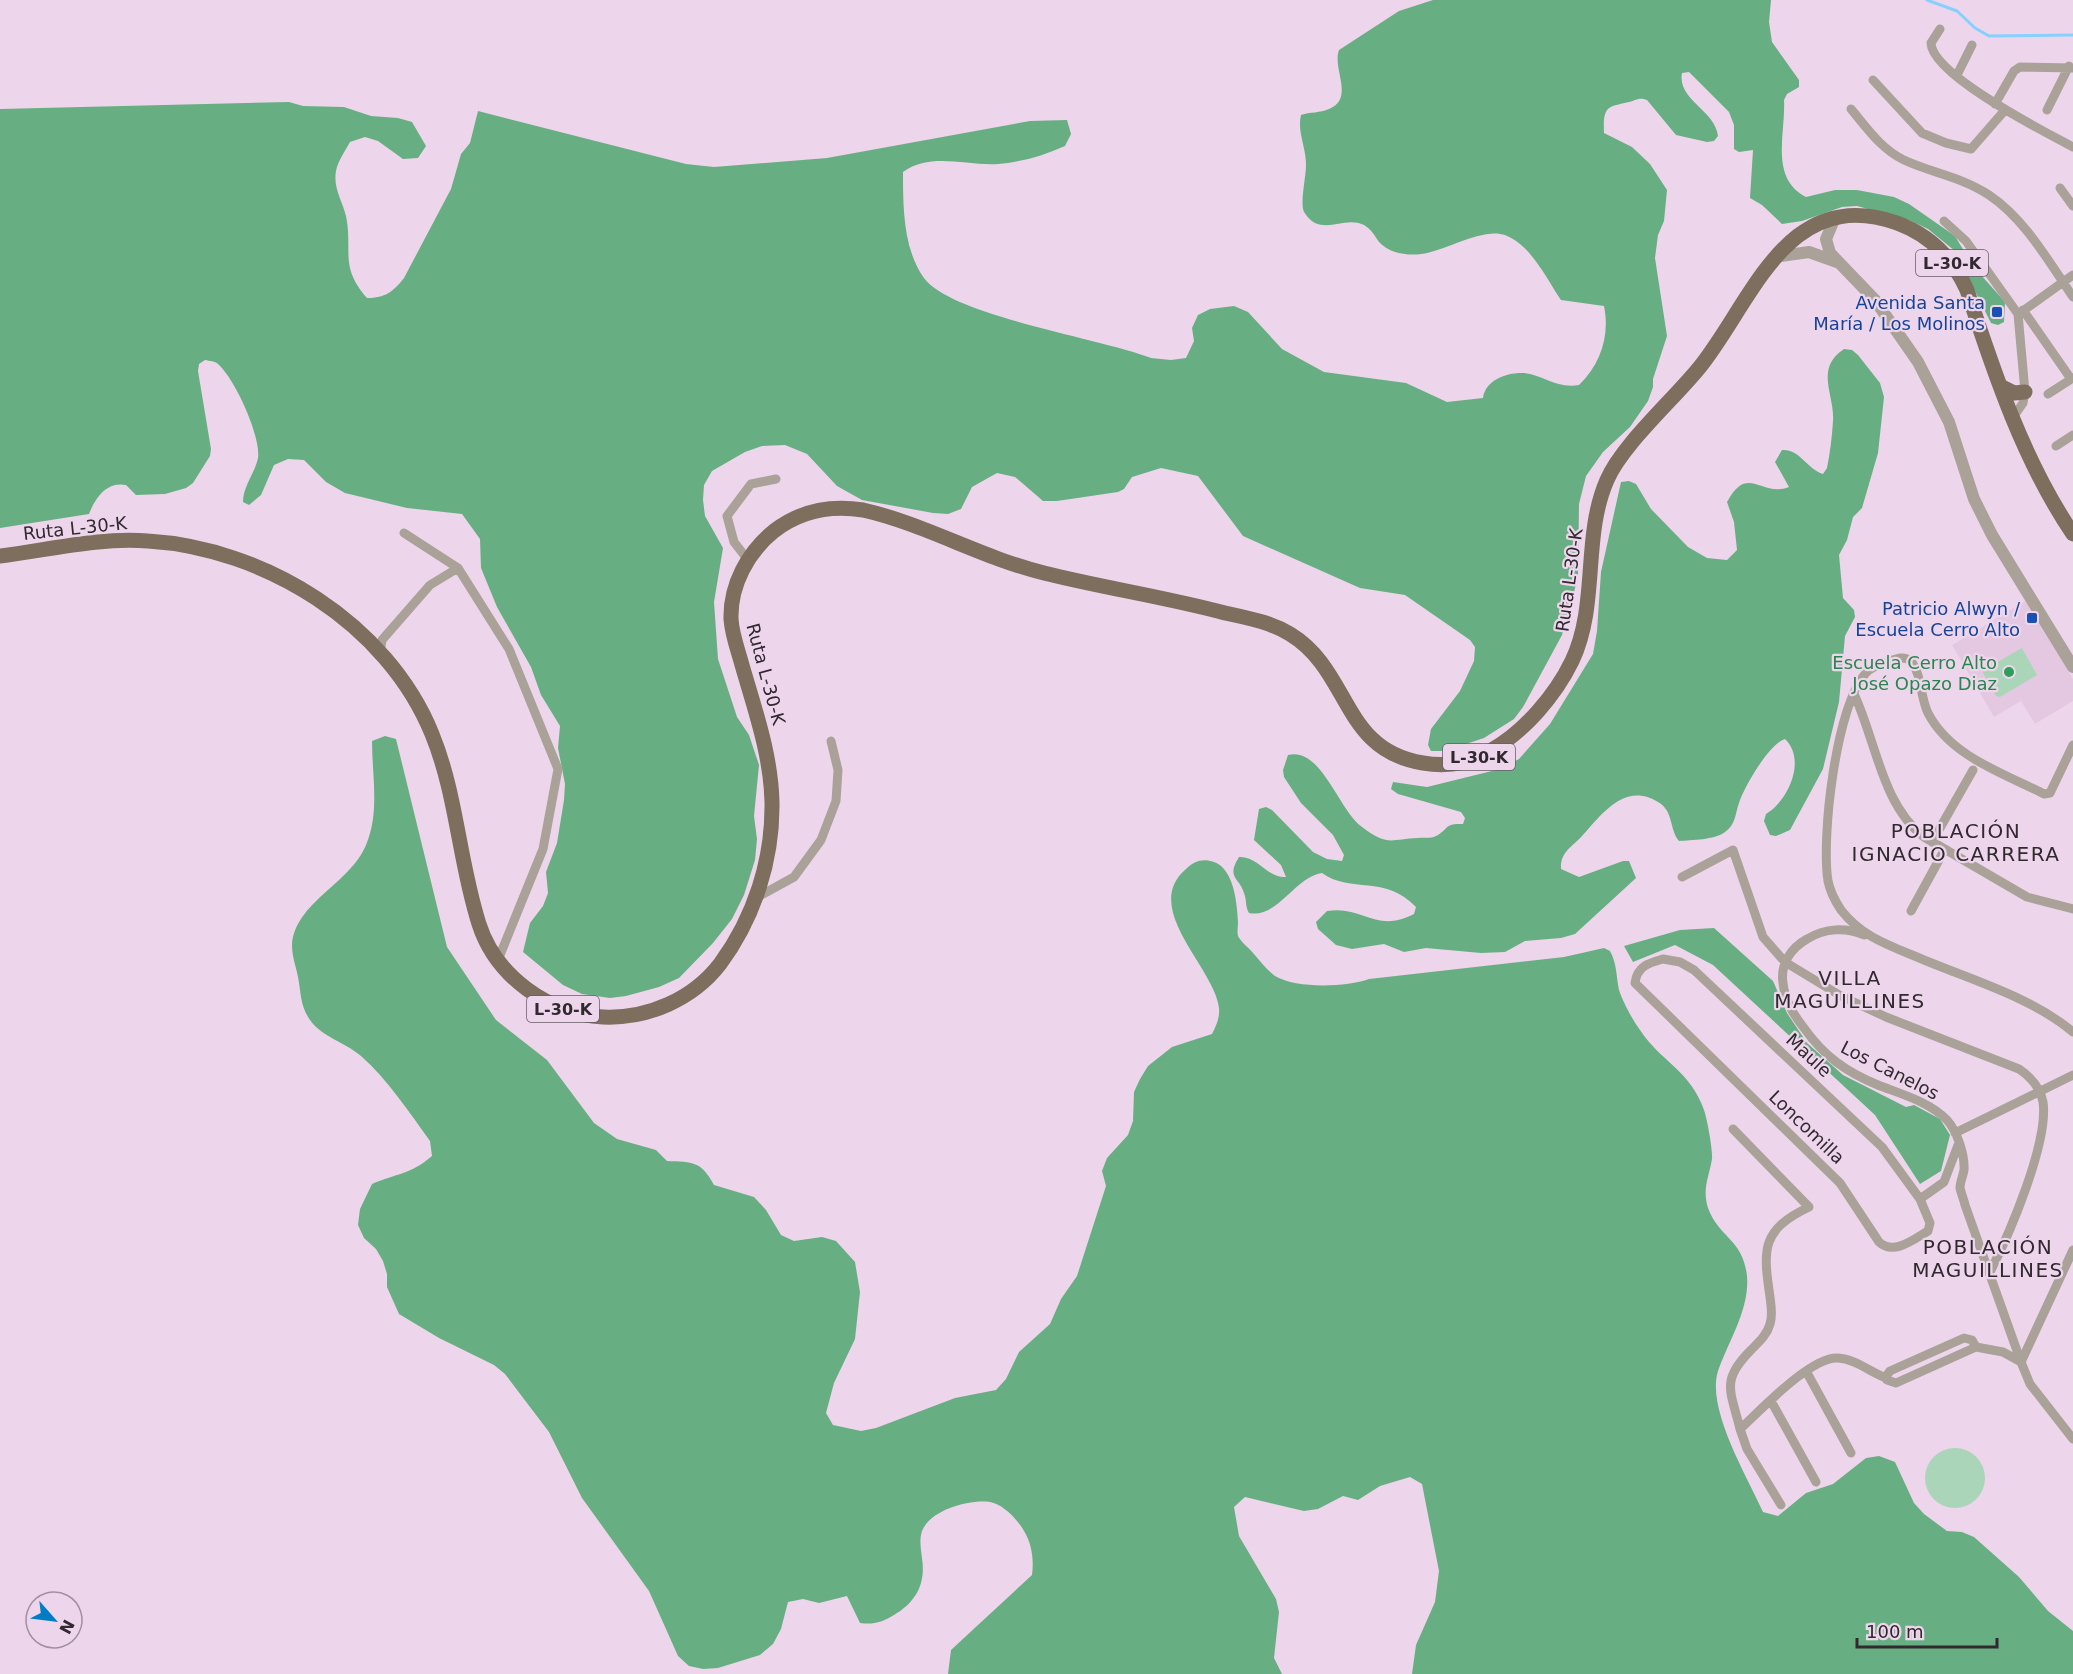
<svg xmlns="http://www.w3.org/2000/svg" width="2073" height="1674" font-family="'DejaVu Sans',sans-serif">
  <style>
    .built { fill: #e4c8e1 }
    .green { fill: #abd5b9 }
    .forest { fill: #67af82 }
    .lines { fill: none; stroke-linecap: round; stroke-linejoin: round }
    .stream { stroke: #86d0fe; stroke-width: 3 }
    .minor { stroke: #aaa298; stroke-width: 9 }
    .tertiary { stroke: #aaa298; stroke-width: 12 }
    .primary { stroke: #7e6e5e; stroke-width: 15 }
    .transit-dot { fill: #1a4fb4; stroke: #edd6eb; stroke-width: 2 }
    .leisure-dot { fill: #2e9e5b; stroke: #edd6eb; stroke-width: 2 }
    .labels { text-anchor: middle; dominant-baseline: central; stroke-width: 4.5; stroke-linejoin: round; paint-order: stroke }
    .shield { fill: #edd6eb; stroke: #695c68; stroke-width: 1.5 }
    .shield-label { font-size: 16px; font-weight: bold; fill: #312830 }
    .transit-label { font-size: 18px; fill: #164399; stroke: #edd6eb; text-anchor: end }
    .street-label { font-size: 18px; fill: #312830; stroke: #edd6eb }
    .leisure-label { font-size: 18px; fill: #27864d; stroke: #edd6eb; text-anchor: end }
    .neighbourhood-label { font-size: 20px; letter-spacing: 1.5px; fill: #312830; stroke: #edd6eb }
  </style>
  <rect width="100%" height="100%" fill="#edd6eb"/>
  <!-- built -->
  <path class="built" d="M 2027,600 L 2073,679 L 2073,701 L 2035,724 L 2021,701 L 1994,717 L 1952,645 Z"/>
  <!-- green -->
  <path class="green" d="M 2022,648 L 2037,675 L 2000,697 L 1996,696 L 1982,671 Z
    M1925 1478a30 30 0 1 1 60 0a30 30 0 1 1-60 0Z"/>
  <!-- forest -->
  <path class="forest" d="M 1433,0 L 1771,0 L 1769,22 L 1772,42 L 1799,80 L 1799,87 L 1787,94 L 1784,100 C 1786,133 1769,178 1806,197 L 1835,190 L 1857,190 L 1894,197 L 1909,204 L 1955,236 L 1973,266 L 2005,302 L 2004,322 L 1998,325 L 1991,323 L 1955,251 L 1928,229 L 1909,220 L 1857,206 L 1842,207 L 1802,221 L 1782,224 L 1762,205 L 1750,198 L 1753,150 L 1739,152 L 1734,149 L 1734,125 L 1729,112 L 1689,72 L 1682,73 C 1677,100 1715,110 1718,136 L 1714,141 L 1707,142 L 1676,135 L 1647,100 C 1639,97 1637,100 1629,102 C 1607,107 1603,106 1604,133 L 1632,147 L 1650,164 L 1667,190 L 1664,221 L 1658,235 L 1655,258 L 1667,336 L 1653,379 L 1653,387 L 1648,401 L 1630,427 L 1603,452 L 1586,476 L 1579,504 L 1578,577 L 1570,607 L 1562,635 L 1523,707 L 1514,719 L 1484,738 L 1445,751 L 1431,751 L 1428,745 L 1431,729 L 1460,691 L 1474,661 L 1475,647 L 1470,640 L 1405,595 L 1360,588 L 1243,536 L 1198,476 L 1161,468 L 1132,477 L 1124,489 L 1118,492 L 1057,501 L 1043,501 L 1015,477 L 997,473 L 972,487 L 961,509 L 948,514 L 933,513 L 862,500 L 837,486 L 807,454 L 785,445 L 762,446 L 745,452 L 712,471 L 704,485 L 703,500 L 705,516 L 723,548 L 714,602 L 718,659 L 737,717 L 749,735 L 759,765 L 754,816 L 757,839 L 755,860 L 744,895 L 732,919 L 713,943 L 679,978 L 659,987 L 626,996 L 610,998 L 582,994 L 563,985 L 523,952 L 530,923 L 543,906 L 548,893 L 546,872 L 557,843 L 564,800 L 565,784 L 558,748 L 560,726 L 541,695 L 531,667 L 497,607 L 481,568 L 480,539 L 462,514 L 407,508 L 345,493 L 326,482 L 304,460 L 288,459 L 274,465 L 261,495 L 249,505 L 243,502 C 243,486 255,473 258,458 C 261,436 235,379 218,364 C 215,361 210,361 205,360 L 199,364 L 198,371 L 211,449 L 210,456 L 193,483 L 186,488 L 165,494 L 136,495 L 126,485 C 106,481 95,499 89,514 L 0,528 L 0,109 L 289,102 L 303,106 L 344,107 L 371,116 L 398,118 L 412,122 L 426,146 L 418,158 L 403,159 L 378,141 L 365,137 L 350,142 C 345,151 338,161 336,171 C 333,188 342,200 346,216 C 353,251 339,266 367,298 C 385,298 393,292 404,278 L 451,189 L 461,154 L 470,143 L 478,111 L 686,164 L 714,167 L 827,158 L 1030,121 L 1067,120 L 1071,134 L 1065,146 C 1043,156 1021,162 998,164 C 965,166 931,152 903,172 C 903,206 903,249 924,278 C 952,316 1100,338 1151,358 L 1171,360 L 1186,358 L 1194,341 L 1192,328 L 1198,315 L 1210,309 L 1234,306 L 1248,312 L 1282,349 L 1324,372 L 1406,383 L 1447,402 L 1483,398 C 1485,380 1507,372 1524,373 C 1543,375 1557,389 1579,385 C 1601,364 1610,335 1604,306 L 1561,300 C 1546,278 1531,245 1505,235 C 1483,227 1445,251 1421,254 C 1407,256 1389,253 1379,242 C 1375,236 1371,229 1364,225 C 1347,217 1331,230 1315,223 C 1311,221 1304,214 1303,209 C 1301,197 1306,177 1306,164 C 1306,147 1297,132 1301,115 C 1310,112 1320,113 1329,109 C 1355,98 1332,69 1339,50 L 1399,11 Z
    M 1844,349 L 1852,350 L 1858,355 L 1880,383 L 1884,397 L 1878,453 L 1862,508 L 1853,517 L 1847,540 L 1839,555 L 1843,598 L 1854,610 L 1855,617 L 1845,636 L 1839,702 L 1823,769 L 1790,830 L 1776,836 L 1770,835 L 1764,821 L 1766,814 C 1788,801 1807,760 1785,739 C 1769,744 1744,787 1739,803 C 1735,814 1736,824 1725,832 C 1714,840 1692,840 1679,841 C 1669,829 1674,811 1658,802 C 1625,781 1601,815 1582,836 C 1572,847 1560,852 1561,869 L 1579,877 L 1623,861 L 1629,861 L 1636,878 L 1575,934 L 1561,938 L 1525,941 L 1505,952 L 1481,953 L 1426,948 L 1404,952 L 1384,944 L 1352,949 L 1336,945 L 1318,929 L 1316,922 L 1327,911 C 1363,905 1376,934 1414,914 L 1416,907 C 1385,874 1351,894 1322,873 C 1295,877 1277,919 1249,913 C 1245,906 1247,901 1244,893 C 1239,877 1226,878 1239,857 C 1258,856 1267,878 1286,877 L 1281,865 L 1254,840 L 1259,809 L 1266,807 L 1272,810 L 1313,852 L 1327,859 L 1342,861 L 1344,855 L 1333,835 L 1301,803 L 1284,777 L 1283,770 L 1288,755 C 1321,746 1339,811 1362,827 C 1389,847 1390,839 1418,838 C 1424,837 1430,839 1436,836 C 1449,829 1444,823 1463,824 L 1465,818 L 1461,812 L 1398,794 L 1391,789 L 1393,782 L 1427,787 L 1500,769 L 1519,759 L 1550,724 L 1593,654 L 1597,631 L 1601,572 L 1621,482 L 1629,481 L 1636,484 L 1651,509 L 1688,547 L 1707,558 L 1727,560 L 1737,550 L 1734,522 L 1727,502 C 1748,463 1761,498 1789,487 L 1775,462 L 1782,450 C 1800,449 1807,469 1823,474 L 1827,468 C 1830,453 1832,437 1833,421 C 1835,395 1814,369 1844,349 Z
    M 385,736 L 396,739 L 447,947 L 496,1020 L 547,1060 L 594,1123 L 617,1139 L 656,1150 L 667,1161 C 693,1162 701,1161 714,1185 L 754,1197 L 766,1210 L 781,1235 L 794,1241 L 822,1237 L 836,1241 L 855,1262 L 860,1292 L 855,1339 L 834,1383 L 826,1413 L 833,1425 L 861,1431 L 876,1428 L 955,1398 L 996,1390 L 1006,1379 L 1019,1352 L 1050,1324 L 1061,1299 L 1077,1276 L 1106,1186 L 1102,1171 L 1107,1158 L 1128,1135 L 1133,1121 L 1134,1092 L 1140,1079 L 1148,1066 L 1172,1047 L 1212,1034 C 1216,1026 1220,1018 1219,1008 C 1215,968 1140,908 1186,869 C 1194,861 1203,858 1214,862 C 1234,869 1237,903 1238,922 C 1238,926 1237,932 1238,936 C 1241,942 1249,948 1253,953 C 1260,961 1267,970 1275,976 C 1297,989 1346,987 1369,979 L 1564,957 L 1604,948 L 1610,951 C 1617,964 1616,975 1619,990 C 1623,1002 1632,1019 1640,1030 C 1661,1062 1690,1070 1704,1110 C 1707,1118 1713,1151 1712,1159 C 1709,1177 1702,1189 1708,1208 C 1719,1238 1743,1239 1747,1276 C 1750,1309 1728,1342 1718,1371 C 1706,1409 1748,1478 1763,1512 L 1778,1516 L 1806,1493 L 1833,1484 L 1866,1458 L 1879,1456 L 1895,1462 L 1914,1503 L 1924,1514 L 1947,1531 L 1962,1532 L 1974,1537 L 2019,1577 L 2048,1611 L 2073,1631 L 2073,1674 L 1412,1674 L 1416,1645 L 1435,1602 L 1439,1571 L 1422,1484 L 1410,1477 L 1380,1486 L 1358,1500 L 1343,1496 L 1318,1509 L 1304,1511 L 1245,1497 L 1234,1507 L 1239,1536 L 1276,1599 L 1279,1612 L 1274,1658 L 1282,1674 L 948,1674 L 951,1650 L 1032,1575 C 1034,1560 1032,1544 1024,1531 C 1018,1520 1003,1504 990,1502 C 969,1499 930,1510 922,1531 C 919,1540 921,1549 922,1558 C 926,1584 916,1602 894,1615 C 882,1622 874,1625 860,1623 L 847,1596 L 819,1603 L 803,1599 L 788,1602 L 781,1629 L 773,1644 L 760,1655 L 718,1668 L 703,1669 L 689,1666 L 678,1656 L 649,1591 L 582,1498 L 549,1432 L 505,1374 L 494,1365 L 439,1338 L 399,1314 L 387,1287 L 387,1274 L 383,1261 L 376,1249 L 364,1238 L 358,1225 L 360,1209 L 372,1184 C 397,1173 410,1175 432,1156 L 430,1141 C 409,1112 388,1080 361,1056 C 345,1042 323,1038 310,1020 C 300,1006 301,992 298,977 C 296,966 292,957 292,945 C 295,902 350,884 366,845 C 380,812 372,776 372,741 Z
    M 1714,928 L 1773,981 L 1787,1013 L 1807,1043 L 1843,1075 L 1906,1107 L 1914,1105 L 1940,1119 L 1950,1135 L 1941,1171 L 1920,1184 L 1875,1115 L 1713,965 L 1675,945 L 1633,962 L 1624,946 L 1680,930 Z"/>
  <g class="lines">
    <!-- stream -->
    <path class="stream" d="M 1927,0 L 1957,11 L 1975,28 L 1989,36 L 2073,35"/>
    <!-- minor -->
    <path class="minor" d="M 1940,29 L 1931,43 C 1932,75 2045,132 2073,147
      M 1957,75 L 1972,45
      M 1873,80 L 1922,133 L 1946,143 L 1971,149 L 2005,110
      M 1995,104 L 2014,71 L 2020,67 L 2073,68
      M 1851,109 C 1867,128 1881,149 1904,160 C 1932,173 1962,177 1989,195 C 2025,219 2049,262 2073,297
      M 2047,110 L 2069,66
      M 2060,188 L 2073,206
      M 1944,221 L 1966,241 L 2018,314 L 2025,392 L 2023,403 L 2014,416
      M 2023,310 L 2071,379
      M 2020,313 L 2073,275
      M 2048,394 L 2073,378
      M 2056,446 L 2073,435
      M 404,533 L 458,568 L 509,649 L 558,769 L 543,849 L 498,960
      M 748,560 L 734,542 L 727,516 L 751,484 L 776,479
      M 380,655 L 382,640 L 430,585 L 458,568
      M 1854,694 C 1876,741 1882,805 1924,837 L 2027,897 L 2073,909
      M 2073,745 L 2050,793 L 2044,794 C 2003,773 1950,756 1928,713 C 1920,697 1922,675 1911,661 C 1904,656 1898,658 1890,661 C 1882,664 1872,666 1866,673 C 1836,705 1821,838 1828,881 C 1830,891 1835,901 1841,910 C 1861,936 1888,945 1917,957 C 1968,979 2030,996 2073,1032
      M 1932,842 L 1973,770
      M 1682,877 L 1733,850 L 1763,937 L 1785,962 L 1841,996 L 1886,1017 L 2019,1069 C 2031,1077 2040,1087 2043,1102 C 2049,1142 2009,1235 1990,1272
      M 756,898 L 794,877 L 821,840 L 836,801 L 838,770 L 831,741
      M 1911,911 L 1945,849
      M 1864,935 C 1846,927 1825,928 1807,939 C 1791,948 1780,964 1783,983 C 1785,1001 1793,1014 1804,1028 C 1824,1056 1846,1072 1878,1085 C 1901,1094 1930,1102 1947,1120 C 1957,1131 1965,1155 1964,1170 C 1963,1176 1960,1182 1960,1188 C 1961,1193 1964,1200 1965,1205 L 2021,1362 L 2030,1384 L 2073,1439
      M 1663,959 L 1680,962 L 1694,970 L 1882,1147 L 1920,1199 L 1930,1223 L 1928,1231 C 1914,1239 1894,1256 1879,1242 L 1840,1183 L 1635,983 C 1637,966 1649,963 1663,959 Z
      M 1733,1129 L 1809,1207 C 1761,1230 1763,1249 1770,1297 C 1771,1306 1773,1315 1770,1324 C 1767,1335 1759,1342 1751,1350 C 1720,1381 1731,1391 1740,1429
      M 1955,1133 L 2073,1075
      M 1920,1199 L 1944,1182 L 1958,1145
      M 1976,1347 L 1972,1340 L 1964,1338 L 1890,1371 L 1887,1375 L 1887,1380 L 1896,1383 L 1976,1347 L 2003,1352 L 2021,1362
      M 2021,1362 L 2073,1250
      M 1806,1371 L 1851,1453
      M 1771,1401 L 1816,1482
      M 1781,1505 L 1747,1449 L 1740,1429 C 1760,1411 1811,1356 1838,1358 C 1855,1359 1870,1372 1886,1378"/>
    <!-- tertiary -->
    <path class="tertiary" d="M 1834,220 L 1826,239 L 1830,253 L 1875,300 L 1918,362 L 1949,422 L 1974,499 L 1992,535 L 2073,667
      M 1775,257 L 1809,252 L 1837,262"/>
    <!-- primary -->
    <path class="primary" d="M 2002,387 L 2014,393 L 2025,392
      M 0,556 C 48,550 100,537 148,541 C 264,548 387,623 432,734 C 457,795 459,862 479,924 C 496,977 549,1014 603,1017 C 648,1019 693,999 720,964 C 754,918 773,860 772,802 C 771,755 755,710 742,665 C 738,650 732,635 731,619 C 730,585 748,552 774,531 C 800,511 831,505 863,510 C 925,524 982,558 1044,573 C 1104,588 1165,597 1225,613 C 1248,618 1270,622 1290,634 C 1351,671 1341,750 1423,763 C 1446,767 1470,763 1490,751 C 1524,732 1555,696 1572,661 C 1599,604 1582,537 1607,480 C 1622,445 1673,400 1699,368 C 1752,303 1786,184 1897,223 C 1930,235 1953,259 1967,290 C 1994,373 2024,462 2073,534"/>
  </g>
  <!-- markers -->
  <g class="transit-dot">
    <rect x="1991" y="306" width="12" height="12" rx="3"/>
    <rect x="2026" y="612" width="12" height="12" rx="3"/>
  </g>
  <circle class="leisure-dot" cx="2009" cy="672" r="6"/>
  <g class="labels">
    <!-- shield labels -->
    <g class="shield">
      <rect x="1916" y="250" width="72" height="26" rx="4.5"/>
      <rect x="1443" y="744" width="72" height="26" rx="4.5"/>
      <rect x="527" y="996" width="72" height="26" rx="4.5"/>
    </g>
    <g class="shield-label">
      <text x="1952" y="263">L-30-K</text>
      <text x="1479" y="757">L-30-K</text>
      <text x="563" y="1009">L-30-K</text>
    </g>
    <!-- transit labels -->
    <g class="transit-label">
      <text x="1985" y="302">Avenida Santa<tspan x="1985" dy="21">María / Los Molinos</tspan></text>
      <text x="2020" y="608">Patricio Alwyn /<tspan x="2020" dy="21">Escuela Cerro Alto</tspan></text>
    </g>
    <!-- street labels -->
    <g class="street-label">
      <text transform="translate(75 528) rotate(-6)">Ruta L-30-K</text>
      <text transform="translate(1569 580) rotate(-82)">Ruta L-30-K</text>
      <text transform="translate(766 674) rotate(75)">Ruta L-30-K</text>
      <text transform="translate(1809 1055) rotate(43)">Maule</text>
      <text transform="translate(1890 1070) rotate(27)">Los Canelos</text>
      <text transform="translate(1807 1127) rotate(44)">Loncomilla</text>
    </g>
    <!-- leisure labels -->
    <g class="leisure-label">
      <text x="1997" y="662">Escuela Cerro Alto<tspan x="1997" dy="21">José Opazo Diaz</tspan></text>
    </g>
    <!-- neighbourhood labels -->
    <g class="neighbourhood-label">
      <text x="1956" y="831">POBLACIÓN<tspan x="1956" dy="23">IGNACIO CARRERA</tspan></text>
      <text x="1850" y="978">VILLA<tspan x="1850" dy="23">MAGUILLINES</tspan></text>
      <text x="1988" y="1247">POBLACIÓN<tspan x="1988" dy="23">MAGUILLINES</tspan></text>
    </g>
  </g>
  <!-- north arrow -->
  <g transform="translate(54 1620) rotate(118)"><circle r="28" fill="#edd6eb" stroke="#a290a0" stroke-width="1.5"/>
  <path d="M0-4.5L10 22L0 15L-10 22Z" fill="#007dc5"/>
  <text y="-9" font-size="16" font-weight="bold" text-anchor="middle" fill="#312830">N</text>
  </g>
  <!-- scale -->
  <path d="M1857 1638v9h140v-9" fill="none" stroke="#312830" stroke-width="3"/>
  <text x="1866" y="1638" font-size="18" fill="#312830" stroke="#edd6eb" stroke-width="4.5" paint-order="stroke">100 m</text>
</svg>
